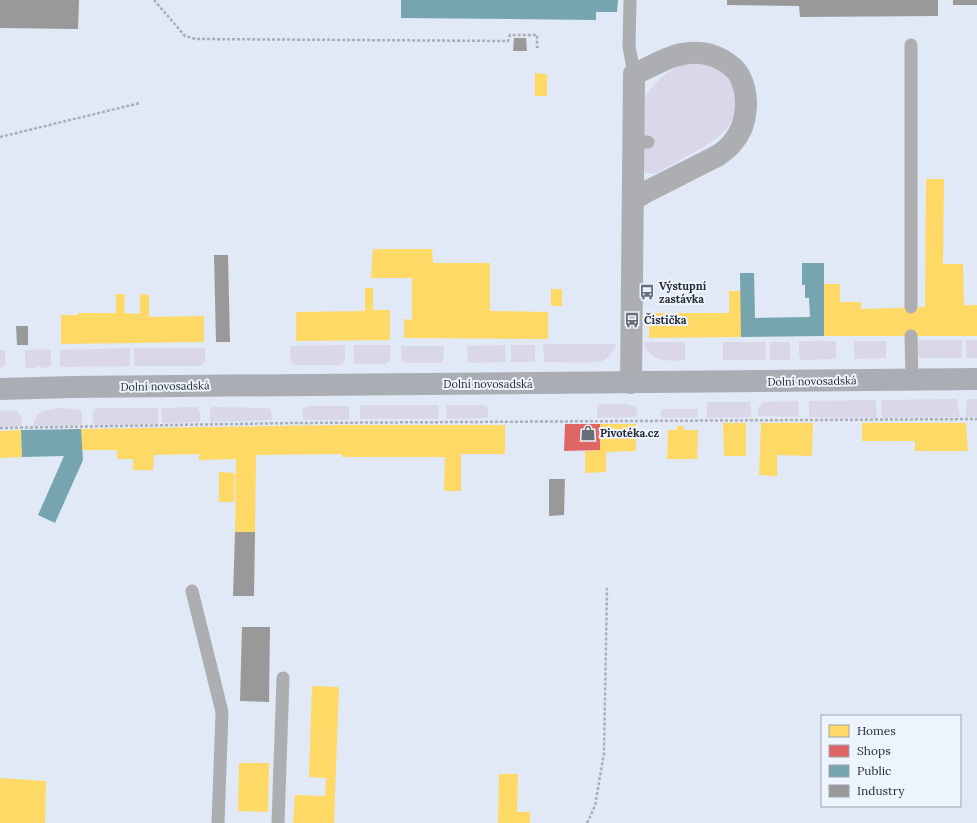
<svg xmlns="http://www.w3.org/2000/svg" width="977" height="823" font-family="Lora,serif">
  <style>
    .green { fill: #dad7e8 }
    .homes { fill: #ffd966 }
    .shops { fill: #e06666 }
    .public { fill: #76a5af }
    .industry { fill: #999 }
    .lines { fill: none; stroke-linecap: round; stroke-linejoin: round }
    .path { stroke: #abaeb5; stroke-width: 2.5; stroke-dasharray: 3 2; stroke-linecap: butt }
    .service { stroke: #acaeb2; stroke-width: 13 }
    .minor { stroke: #acaeb2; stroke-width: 22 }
    .secondary { stroke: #aaadb4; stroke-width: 22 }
    .labels { text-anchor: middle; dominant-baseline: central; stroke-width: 4; stroke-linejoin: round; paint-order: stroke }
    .poi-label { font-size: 11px; font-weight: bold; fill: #262b34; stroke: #eef4fd; text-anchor: start }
    .street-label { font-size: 11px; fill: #262b34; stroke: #eef4fd }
  </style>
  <rect width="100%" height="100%" fill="#e1e9f6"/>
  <!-- green -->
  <path class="green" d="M 695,62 C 702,64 712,65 719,69 C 725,73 732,84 734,92 C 742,123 721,137 696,151 C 684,158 671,165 659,172 L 654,174 L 646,173 L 643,170 L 644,99 C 650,87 664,74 676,67 C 682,64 689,63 695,62 Z
    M 916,340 L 962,340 L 962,358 L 920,358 L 916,354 Z
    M 966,340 L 977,340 L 977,358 L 966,358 Z
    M 799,341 L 836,341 L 836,359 L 802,360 L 799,356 Z
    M 854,341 L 886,341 L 886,358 L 854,359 Z
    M 643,342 L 685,342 L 685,360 C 668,362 649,361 643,342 Z
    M 723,342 L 766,342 L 765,360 L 723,360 Z
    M 770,342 L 790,342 L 790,360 L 770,360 Z
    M 543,344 L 616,344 C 614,350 609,358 602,361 C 592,364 557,362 544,362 Z
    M 345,345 L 345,362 L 341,365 L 296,365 L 293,364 L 291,361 L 290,346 Z
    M 354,345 L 390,345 L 390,361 L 385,364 L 354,364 Z
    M 505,345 L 506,362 L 468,363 L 467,346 Z
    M 511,345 L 535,345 L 535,362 L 511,362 Z
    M 401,346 L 444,346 L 443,360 L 442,363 L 405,363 L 402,360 Z
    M 130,348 L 130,366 L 60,367 L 60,350 Z
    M 134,348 L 205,348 L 205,361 L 202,365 L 199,366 L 134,366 Z
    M 51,349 L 51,365 L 49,367 L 41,368 L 40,364 L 35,368 L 27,368 L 25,365 L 25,350 Z
    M 0,350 L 5,350 L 5,366 L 0,368 Z
    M 957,399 L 960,417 L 882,418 L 881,400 Z
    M 967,399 L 977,399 L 977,417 L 966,417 L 966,406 Z
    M 876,400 L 877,418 L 809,417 L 809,401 Z
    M 798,401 L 799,417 L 758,416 L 758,408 L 763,402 Z
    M 707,402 L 750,402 L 752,417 L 707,418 Z
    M 603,404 C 614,404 629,401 637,409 L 637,417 L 597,418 L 597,407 L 598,405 Z
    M 360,405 L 439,405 L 438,419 L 360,419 Z
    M 446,405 L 486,405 L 488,408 L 488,418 L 447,419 Z
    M 307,406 L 349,406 L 349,420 L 303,420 L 302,410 Z
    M 197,407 L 200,412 L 200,422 L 162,423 L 161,408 Z
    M 212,407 L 269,408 L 271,410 L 272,420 L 210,422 L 210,410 Z
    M 61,408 L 80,410 L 82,412 L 82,425 L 33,426 L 37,414 C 45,410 53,409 61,408 Z
    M 96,408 L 158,408 L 158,424 L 94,425 C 92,419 91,412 96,408 Z
    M 661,409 L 698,409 L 698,417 L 661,418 Z
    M 0,410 L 17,411 L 21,416 L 22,426 L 0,426 Z"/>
  <!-- homes -->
  <path class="homes" d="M 535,73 L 547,74 L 547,96 L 535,96 Z
    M 926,179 L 944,179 L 943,264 L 963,264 L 964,305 L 977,305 L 977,336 L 824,336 L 824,284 L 840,284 L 840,302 L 861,302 L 861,309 L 925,307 Z
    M 373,249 L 432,249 L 433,263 L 490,263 L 490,311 L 548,312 L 548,339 L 404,338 L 404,319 L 412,320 L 412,278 L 371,278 Z
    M 365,288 L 373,288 L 373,310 L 390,310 L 390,340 L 296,341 L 296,312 L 365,311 Z
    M 551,289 L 562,289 L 562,306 L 551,306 Z
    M 729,291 L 741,291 L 741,337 L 649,338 L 649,313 L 729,313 Z
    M 116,294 L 125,294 L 124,313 L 140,314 L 140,294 L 149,295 L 149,317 L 204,316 L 204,342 L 61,344 L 61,315 L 78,315 L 78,313 L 116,313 Z
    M 723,423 L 746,423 L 746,456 L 724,456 Z
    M 761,423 L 813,423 L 812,456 L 777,455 L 777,476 L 759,475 Z
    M 862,423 L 966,423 L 968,451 L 915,451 L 915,441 L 862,441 Z
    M 600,424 L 636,424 L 636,451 L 606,452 L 606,472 L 585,473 L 585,451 L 600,450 Z
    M 342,425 L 505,425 L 505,454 L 461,454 L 461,491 L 444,491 L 445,457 L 342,457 L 342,454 L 256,455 L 255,532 L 235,532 L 236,459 L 199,460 L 199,454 L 154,455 L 153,470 L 133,470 L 133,459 L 117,459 L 117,450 L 82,450 L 81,429 Z
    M 677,426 L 683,426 L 684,430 L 698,430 L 697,459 L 667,459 L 668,430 L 677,430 Z
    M 21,430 L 22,457 L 0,458 L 0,431 Z
    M 219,472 L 235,473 L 234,502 L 219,502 Z
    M 312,686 L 339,687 L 334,823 L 293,823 L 295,795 L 325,796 L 326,778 L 309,777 Z
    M 239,763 L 269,763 L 268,812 L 238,811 Z
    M 499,774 L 518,774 L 517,812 L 530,812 L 530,823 L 498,823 Z
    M 0,778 L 46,781 L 45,823 L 0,823 Z"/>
  <!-- shops -->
  <path class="shops" d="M 565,424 L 600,424 L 600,450 L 564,451 Z"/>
  <!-- public -->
  <path class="public" d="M 401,0 L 618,0 L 617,12 L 596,12 L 596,20 L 401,18 Z
    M 802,263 L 824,263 L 824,336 L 741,337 L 740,273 L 754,273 L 755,318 L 810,317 L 809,298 L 805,298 L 805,285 L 802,285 Z
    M 81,429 L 83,460 L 55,523 L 38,515 L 64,456 L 22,457 L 21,430 Z"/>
  <!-- industry -->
  <path class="industry" d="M 0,0 L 79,0 L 78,29 L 0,28 Z
    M 727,0 L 938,0 L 938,16 L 800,17 L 799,6 L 727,5 Z
    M 953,0 L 977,0 L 977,5 L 953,5 Z
    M 514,38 L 526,38 L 527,51 L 513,51 Z
    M 214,255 L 228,255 L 230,342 L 216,342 Z
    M 16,326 L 28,326 L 28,345 L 17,345 Z
    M 549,479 L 565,479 L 564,515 L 549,516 Z
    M 235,532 L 255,532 L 254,596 L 233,596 Z
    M 242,627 L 270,627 L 269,702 L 240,701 Z"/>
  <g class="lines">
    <!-- path -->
    <path class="path" d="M 154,0 L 185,36 L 196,39 L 508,41 L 510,35 L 537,35 L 537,47 L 540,47
      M 0,137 L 140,103
      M 0,428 L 292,423 L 977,419
      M 587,823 L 595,806 L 604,753 L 607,588"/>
    <!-- service -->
    <path class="service" d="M 630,0 L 629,46 L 634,74
      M 633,142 L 648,142
      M 911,307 L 911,45
      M 911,336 L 912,380
      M 192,591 L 222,712 L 218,823
      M 278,823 L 283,678"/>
    <!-- minor -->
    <path class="minor" d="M 631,383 L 634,74 C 657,65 673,51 700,53 C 714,54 732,63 739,75 C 750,95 748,125 733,142 C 729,148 723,152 717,156 L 646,192 L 633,200"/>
    <!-- secondary -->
    <path class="secondary" d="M 0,389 L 72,387 L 977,379"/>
  </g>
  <!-- icons -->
  <defs>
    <g id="bus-bare" transform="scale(1.2)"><path d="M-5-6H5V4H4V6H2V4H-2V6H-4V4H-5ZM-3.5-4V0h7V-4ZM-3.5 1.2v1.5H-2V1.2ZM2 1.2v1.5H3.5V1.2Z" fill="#676e78" stroke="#eef4fd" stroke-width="2.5" paint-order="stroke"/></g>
    <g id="shop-bare" transform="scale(1.2)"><path d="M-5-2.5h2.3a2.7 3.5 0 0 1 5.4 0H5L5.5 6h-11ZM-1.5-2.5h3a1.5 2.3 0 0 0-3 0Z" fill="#676e78" stroke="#eef4fd" stroke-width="2.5" paint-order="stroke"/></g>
  </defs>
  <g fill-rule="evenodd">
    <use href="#bus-bare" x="647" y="292"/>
    <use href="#bus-bare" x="632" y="320"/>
    <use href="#shop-bare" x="588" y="433"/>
  </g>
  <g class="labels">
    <!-- poi labels -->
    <g class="poi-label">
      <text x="659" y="286">Výstupní<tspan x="659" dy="13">zastávka</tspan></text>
      <text x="644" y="320">Čistička</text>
      <text x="600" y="433">Pivotéka.cz</text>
    </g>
    <!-- street labels -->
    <g class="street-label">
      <text transform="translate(812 381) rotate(-1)">Dolní novosadská</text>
      <text x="488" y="384">Dolní novosadská</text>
      <text transform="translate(165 386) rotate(-1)">Dolní novosadská</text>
    </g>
  </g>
  <!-- legend -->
  <rect x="821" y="715" width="140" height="92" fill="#eef4fd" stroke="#9ea4ad"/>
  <rect x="829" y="725" width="20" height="12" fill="#ffd966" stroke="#9ea4ad"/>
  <text x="857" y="735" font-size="12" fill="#262b34">Homes</text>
  <rect x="829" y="745" width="20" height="12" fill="#e06666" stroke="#9ea4ad"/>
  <text x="857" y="755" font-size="12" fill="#262b34">Shops</text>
  <rect x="829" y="765" width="20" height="12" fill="#76a5af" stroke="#9ea4ad"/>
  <text x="857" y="775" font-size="12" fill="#262b34">Public</text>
  <rect x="829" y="785" width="20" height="12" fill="#999999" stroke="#9ea4ad"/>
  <text x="857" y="795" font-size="12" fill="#262b34">Industry</text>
</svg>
